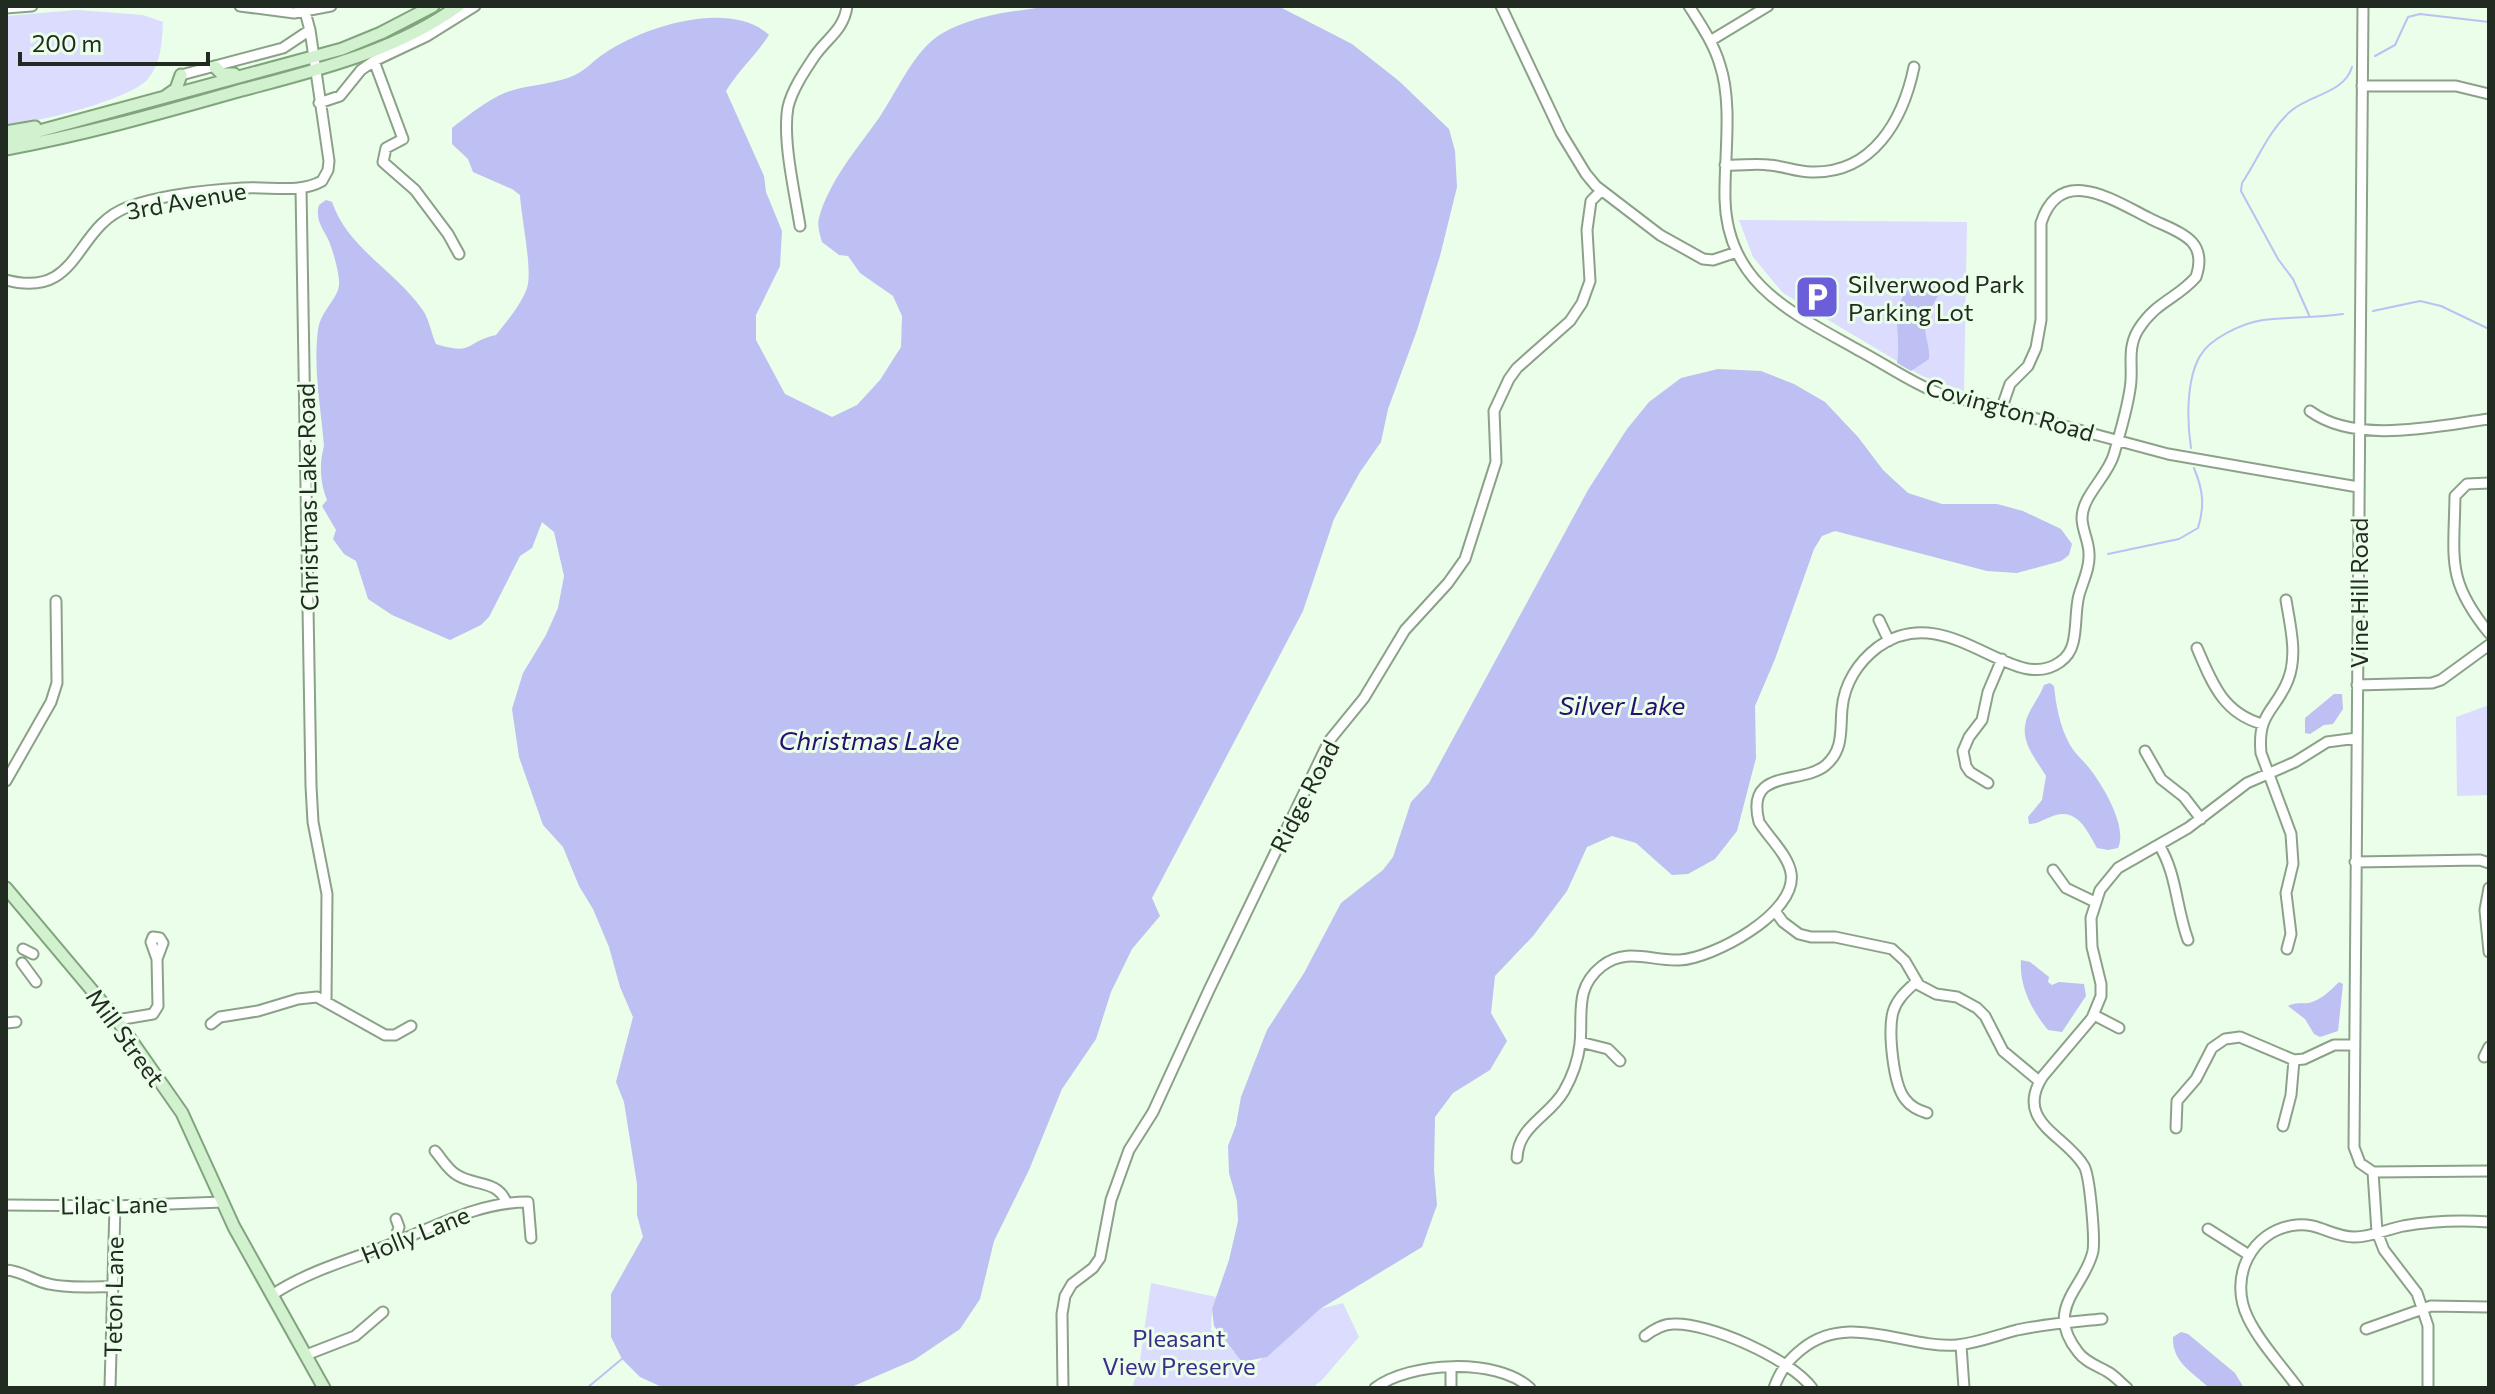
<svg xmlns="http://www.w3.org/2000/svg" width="2495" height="1394" font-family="Commissioner,sans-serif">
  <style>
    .green { fill: #dbdcfe }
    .water { fill: #bebff2 }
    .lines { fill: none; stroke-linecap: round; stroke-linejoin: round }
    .stream { stroke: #bebff2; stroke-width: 2 }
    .minor-casing { stroke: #8ba289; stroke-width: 13 }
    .major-casing { stroke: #80a57d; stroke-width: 15 }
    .minor { stroke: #fff; stroke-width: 9 }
    .major { stroke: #d1f1cf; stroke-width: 11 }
    .labels { text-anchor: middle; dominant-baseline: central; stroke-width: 6; stroke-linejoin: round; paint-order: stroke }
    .street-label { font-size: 24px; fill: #222b21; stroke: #eafee9 }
    .poi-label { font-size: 24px; fill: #222b21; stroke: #eafee9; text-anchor: start }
    .park-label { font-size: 24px; fill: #3b2c8a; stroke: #eafee9 }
    .water-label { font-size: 26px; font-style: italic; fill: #280e6f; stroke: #eafee9 }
  </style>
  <rect width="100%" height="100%" fill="#eafee9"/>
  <!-- green -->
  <path class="green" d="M 77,10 L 143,15 L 163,22 C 162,43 161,64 147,80 C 130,99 32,125 6,124 L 6,16 Z
    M 1739,220 L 1967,222 L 1964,391 L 1922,376 L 1783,293 L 1753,257 Z
    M 2489,705 L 2489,795 L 2457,796 L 2456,717 Z
    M 1151,1283 L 1216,1297 L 1212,1309 L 1211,1330 C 1228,1340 1235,1359 1253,1366 L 1320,1309 L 1343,1303 L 1359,1337 L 1322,1380 L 1312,1388 L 1132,1388 L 1139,1367 Z"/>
  <!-- water -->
  <path class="water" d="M 1054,6 L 1278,6 L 1352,44 L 1399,81 L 1449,129 L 1455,151 L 1457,187 L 1440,256 L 1417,330 L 1388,409 L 1381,442 L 1360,472 L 1334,519 L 1303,611 L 1152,898 L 1160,916 L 1132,949 L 1111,992 L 1096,1039 L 1062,1089 L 1029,1170 L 994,1241 L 980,1299 L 960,1329 L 914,1360 L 849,1388 L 664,1388 L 640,1377 L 622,1359 L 611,1337 L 611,1294 L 643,1237 L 637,1215 L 637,1184 L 624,1102 L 616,1082 L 633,1017 L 620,987 L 609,947 L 593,909 L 579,886 L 563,847 L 543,825 L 519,757 L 512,709 L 523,673 L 546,635 L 558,608 L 564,576 L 554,532 L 542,522 L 532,548 L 520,556 L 489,617 L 481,625 L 450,640 L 392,615 L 368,599 L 356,561 L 344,554 L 333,539 L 336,530 L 322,506 L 327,500 C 320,483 319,464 324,446 C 321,406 313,370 318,330 C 321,309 341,297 339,281 C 339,272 332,247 328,239 C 322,227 315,219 319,205 L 326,200 L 332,202 C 347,247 395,271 422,309 C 429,318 431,333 436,344 C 475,356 464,342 496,335 C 507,321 521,305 527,288 C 533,271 521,216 520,195 L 512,189 L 473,172 L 468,159 L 452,144 L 452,128 C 466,117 481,105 498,96 C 521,84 551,86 575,75 C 586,70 595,59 605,53 C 647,25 731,0 769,35 C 756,55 738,71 726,91 L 764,176 L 766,192 L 782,231 L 780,266 L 756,315 L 756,340 L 785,394 L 832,417 L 857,405 L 880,380 L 901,347 L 902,316 L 893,296 L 860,273 L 848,256 L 839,255 L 822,242 C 820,235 817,226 819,218 C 829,181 857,149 879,118 C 896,93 915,49 941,34 C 976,14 1015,11 1054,6 Z
    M 1923,279 L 1935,282 L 1941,289 C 1937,302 1925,311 1925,326 C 1925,337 1930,347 1929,359 L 1911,371 L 1897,363 C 1903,328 1883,302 1923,279 Z
    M 1718,369 L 1761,371 L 1794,384 L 1825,402 L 1858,437 L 1883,470 L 1908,493 L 1942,504 L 1997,504 L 2023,511 L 2061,529 L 2072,544 L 2069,555 L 2061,561 L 2017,573 L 1987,571 L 1835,531 L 1822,536 L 1814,549 L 1775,659 L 1755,706 L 1756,758 L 1737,831 L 1715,859 L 1688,874 L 1672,875 L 1636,843 L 1612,836 L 1587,847 L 1567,891 L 1533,936 L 1495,976 L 1491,1013 L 1507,1041 L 1490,1070 L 1453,1093 L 1435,1117 L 1434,1170 L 1437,1205 L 1422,1247 L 1320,1309 L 1267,1357 L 1242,1362 L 1214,1326 L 1212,1309 L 1229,1260 L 1238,1221 L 1237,1201 L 1229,1173 L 1228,1146 L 1236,1125 L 1241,1097 L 1267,1030 L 1304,973 L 1341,903 L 1383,870 L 1393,857 L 1411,802 L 1429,783 L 1588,490 L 1627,429 L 1649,402 L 1681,378 Z
    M 2050,683 L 2054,686 C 2056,706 2060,727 2070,745 C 2075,754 2084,761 2090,769 C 2103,786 2128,827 2118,848 L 2108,850 L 2097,848 C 2085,826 2075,805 2048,818 C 2040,821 2037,824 2029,824 L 2028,817 L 2042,800 L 2046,776 C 2036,759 2020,742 2026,721 C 2029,709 2040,697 2044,685 Z
    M 2334,694 L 2342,694 L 2343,709 L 2333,724 L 2324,725 L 2310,734 L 2305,733 L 2305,718 Z
    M 2021,960 L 2030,962 L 2049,977 L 2048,982 L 2052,985 L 2059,982 L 2084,984 L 2086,996 L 2062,1032 L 2048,1030 C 2032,1011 2019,986 2021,960 Z
    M 2339,982 L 2343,984 L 2338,1031 L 2320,1037 L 2314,1034 L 2305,1019 L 2288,1006 C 2296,1002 2301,1004 2309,1003 C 2321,1000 2331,990 2339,982 Z
    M 2181,1332 L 2188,1334 L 2235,1373 L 2244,1388 L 2209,1388 C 2193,1372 2172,1363 2173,1337 Z"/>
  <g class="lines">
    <!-- stream -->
    <path class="stream" d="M 2375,56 L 2395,45 L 2408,17 L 2420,14 L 2489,22
      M 2373,311 L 2420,301 L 2441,306 L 2489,329
      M 2309,315 L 2293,279 L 2278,259 L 2241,191 L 2242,183 C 2258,159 2270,128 2292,110 C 2312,94 2344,93 2352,67
      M 2191,448 C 2187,422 2186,380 2200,356 C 2210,338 2243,323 2263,320 C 2290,317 2316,318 2343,314
      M 2108,554 L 2179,539 L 2198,528 C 2205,505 2203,490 2194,468
      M 587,1388 L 623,1358"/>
    <!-- minor casing -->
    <g class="minor-casing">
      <path id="minor" d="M 240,6 L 294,13 L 331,6
        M 1501,6 L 1561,133 L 1586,174 L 1596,186 L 1660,235 L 1703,259 L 1713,260 L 1737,252
        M 1689,6 C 1701,25 1714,44 1720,65 C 1733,104 1724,158 1725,199 C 1727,285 1793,313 1858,350 C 1883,363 1907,380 1933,391 C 1959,402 1989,401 2015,413 L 2168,454 L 2358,487
        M 2363,6 L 2354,1147 L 2360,1163 L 2373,1172 L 2489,1171
        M 6,8 L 32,6
        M 1710,41 L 1768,6
        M 374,61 L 403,139 L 386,148 L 383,162 L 415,190 L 448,234 L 459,254
        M 181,75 L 283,48 L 310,30
        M 2362,86 L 2456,86 L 2489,94
        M 319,103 L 340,96 L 361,70 L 374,61 L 427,36 L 475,6
        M 1725,165 C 1740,166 1754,163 1769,165 C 1783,166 1797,172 1811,172 C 1873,174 1903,120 1914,67
        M 301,188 L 311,786 L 313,822 L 327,894 L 326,1000
        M 800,226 C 795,194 782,139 788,107 C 792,90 804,72 814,57 C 827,38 844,30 847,6
        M 6,280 C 81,300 73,227 128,207 C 161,195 209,190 243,188 C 269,186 299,194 322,181 L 328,170 L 329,161 L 310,30 L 305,12
        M 2310,411 C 2356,445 2436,426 2489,419
        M 2489,483 L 2467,484 L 2455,496 C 2454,560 2446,580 2489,633
        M 2286,600 C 2290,625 2298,655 2288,680 C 2276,711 2257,712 2261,753 L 2291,834 L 2293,864 L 2286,893 L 2291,934 L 2287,949
        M 1879,620 L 1889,641
        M 2197,648 C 2212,683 2223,713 2262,724
        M 2357,685 L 2432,683 L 2441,680 L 2489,645
        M 2145,751 L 2161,779 L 2184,797 L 2201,819
        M 6,781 L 51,702 L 57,683 L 56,601
        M 1988,783 L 1970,772 L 1966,766 L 1963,751 L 1969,737 L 1982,720 L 1988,692 L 2002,659
        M 2159,845 C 2177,874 2176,908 2188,940
        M 2355,862 L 2480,860 L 2489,863
        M 2053,870 L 2066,888 L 2095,902
        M 2489,888 L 2485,910 L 2489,952
        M 1775,911 L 1783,922 L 1799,934 L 1811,937 L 1835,937 L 1892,949 L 1905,961 L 1919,985 L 1936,994 L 1957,997 L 1977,1008 L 1985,1016 L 2003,1051 L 2039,1081
        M 23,949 L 33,954
        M 22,963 L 36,982
        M 1916,982 C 1906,991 1897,999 1893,1012 C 1888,1031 1893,1084 1905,1099 C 1911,1107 1918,1110 1927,1113
        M 2094,1015 L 2119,1028
        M 117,1020 L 153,1014 L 158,1006 L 157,959 L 151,942 L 153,937 L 160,938 L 163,943 L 157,959
        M 6,1023 L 16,1022
        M 211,1024 L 220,1017 L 258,1011 L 298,999 L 317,997 L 385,1035 L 395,1035 L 411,1026
        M 1580,1042 L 1608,1049 L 1620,1061
        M 2484,1057 L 2489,1047
        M 2283,1126 L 2291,1095 L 2294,1060
        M 2176,1128 L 2177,1101 L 2196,1079 L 2212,1048 L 2225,1039 L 2240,1037 L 2294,1060 L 2304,1059 L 2334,1045 L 2354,1045
        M 435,1151 C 442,1159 448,1170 457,1175 C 474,1186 498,1180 506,1202
        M 1517,1158 C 1518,1126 1550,1116 1564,1091 C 1572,1077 1578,1060 1580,1044 C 1583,1014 1574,988 1602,966 C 1626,947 1651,961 1679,960 C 1712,959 1798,913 1791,873 C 1788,855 1769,838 1759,822 C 1745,767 1801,786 1826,765 C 1844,749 1840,730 1842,709 C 1844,684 1858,662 1878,647 C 1949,597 2012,697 2060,662 C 2066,658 2071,651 2073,643 C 2077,627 2075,610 2079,595 C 2083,581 2090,568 2089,554 C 2089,541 2082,530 2082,518 C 2082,496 2108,476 2114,454 C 2120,433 2127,410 2130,389 C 2134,368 2126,350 2138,330 C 2156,301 2177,299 2196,277 C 2200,265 2201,252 2192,242 C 2182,231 2162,225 2149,218 C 2113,200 2060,164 2041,223 L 2041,320 L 2036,348 L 2028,366 L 2010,384 L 2002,407
        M 2373,1172 L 2377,1232 L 2384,1250 L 2417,1293 L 2428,1326 L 2428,1388
        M 6,1205 L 115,1206 L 223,1202
        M 2208,1229 L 2249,1255
        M 394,1243 L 399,1227 L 396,1219
        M 6,1270 C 23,1271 33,1281 49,1284 C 69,1289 93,1286 113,1287
        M 272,1295 C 306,1272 348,1260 386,1246 C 433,1228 477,1202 528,1202 L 531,1238
        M 2366,1329 L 2431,1306 L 2488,1307
        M 1645,1336 C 1653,1330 1662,1324 1673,1324 C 1708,1322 1791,1359 1812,1388
        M 1961,1345 L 1964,1388
        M 306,1355 L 355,1336 L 383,1312
        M 1451,1367 L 1451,1388
        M 110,1388 L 115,1206
        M 1063,1388 L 1062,1314 L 1065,1296 L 1072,1284 L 1093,1268 L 1100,1258 L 1111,1200 L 1129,1150 L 1153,1112 L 1209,990 L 1329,741 L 1364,698 L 1405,630 L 1448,583 L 1465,559 L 1496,462 L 1494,411 L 1509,379 L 1517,368 L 1570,321 L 1582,303 L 1590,281 L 1587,230 L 1591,201 L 1601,191
        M 1375,1388 C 1409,1362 1497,1357 1530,1388
        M 1774,1388 C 1780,1371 1788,1360 1802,1349 C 1849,1311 1906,1349 1957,1345 C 1978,1343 1997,1335 2017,1330 C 2045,1324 2073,1322 2102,1319
        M 2127,1388 C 2121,1383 2115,1376 2108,1372 C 2098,1366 2085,1362 2078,1352 C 2043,1308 2085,1288 2093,1251 C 2095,1238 2090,1176 2084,1166 C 2066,1135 2013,1122 2043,1076 L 2092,1018 L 2101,996 L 2101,984 L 2092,947 L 2091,918 L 2100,890 L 2118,868 L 2188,828 L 2247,783 L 2295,762 L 2327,742 L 2357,738
        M 2298,1388 C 2282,1366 2260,1343 2248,1318 C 2228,1278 2251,1230 2296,1225 C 2317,1222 2335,1238 2355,1237 C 2371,1237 2388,1229 2403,1226 C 2432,1221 2460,1220 2489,1222"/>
    </g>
    <!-- major casing -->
    <g class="major-casing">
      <path id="major" d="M 215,67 L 222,74 L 234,74
        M 166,96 L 176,89 L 181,75
        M 6,132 L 35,127
        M 6,140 L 342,49 L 381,33 L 433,6
        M 6,149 C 82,135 157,114 231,93 C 308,72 392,54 458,6
        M 6,888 L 117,1020 L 182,1113 L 234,1227 L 324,1388"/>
    </g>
    <!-- minor -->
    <use href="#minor" class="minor"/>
    <!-- major -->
    <use href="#major" class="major"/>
  </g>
  <!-- icons -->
  <defs>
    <g id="parking-square" transform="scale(2.3)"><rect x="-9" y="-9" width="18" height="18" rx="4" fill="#6b5ed8" stroke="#eafee9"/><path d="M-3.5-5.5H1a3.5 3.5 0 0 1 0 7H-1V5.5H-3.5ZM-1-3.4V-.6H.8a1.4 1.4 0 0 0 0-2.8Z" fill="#fff"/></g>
  </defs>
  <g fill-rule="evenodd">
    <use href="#parking-square" x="1817" y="297"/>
  </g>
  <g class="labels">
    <!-- street labels -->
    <g class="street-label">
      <text transform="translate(186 200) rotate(-10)">3rd Avenue</text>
      <text transform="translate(2010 409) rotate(16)">Covington Road</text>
      <text transform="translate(307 497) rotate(-91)">Christmas Lake Road</text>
      <text transform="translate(2358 593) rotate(-90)">Vine Hill Road</text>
      <text transform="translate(1304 796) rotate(-63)">Ridge Road</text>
      <text transform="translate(126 1037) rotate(54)">Mill Street</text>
      <text transform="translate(114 1204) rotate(-1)">Lilac Lane</text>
      <text transform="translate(415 1234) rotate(-22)">Holly Lane</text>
      <text transform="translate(113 1297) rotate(-89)">Teton Lane</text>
    </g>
    <!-- poi labels -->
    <g class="poi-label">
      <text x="1848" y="283">Silverwood Park<tspan x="1848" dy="28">Parking Lot</tspan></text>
    </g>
    <!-- park labels -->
    <g class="park-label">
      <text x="1179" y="1337">Pleasant<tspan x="1179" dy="28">View Preserve</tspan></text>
    </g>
    <!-- water labels -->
    <g class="water-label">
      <text x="1622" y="704">Silver Lake</text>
      <text x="869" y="739">Christmas Lake</text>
    </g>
  </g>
  <!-- border -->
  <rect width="2495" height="1394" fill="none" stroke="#222b21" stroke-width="16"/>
  <!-- scale -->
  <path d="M20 52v12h188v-12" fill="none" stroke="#222b21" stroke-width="4"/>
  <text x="32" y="52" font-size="24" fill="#222b21" stroke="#eafee9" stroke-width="6" paint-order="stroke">200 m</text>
</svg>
